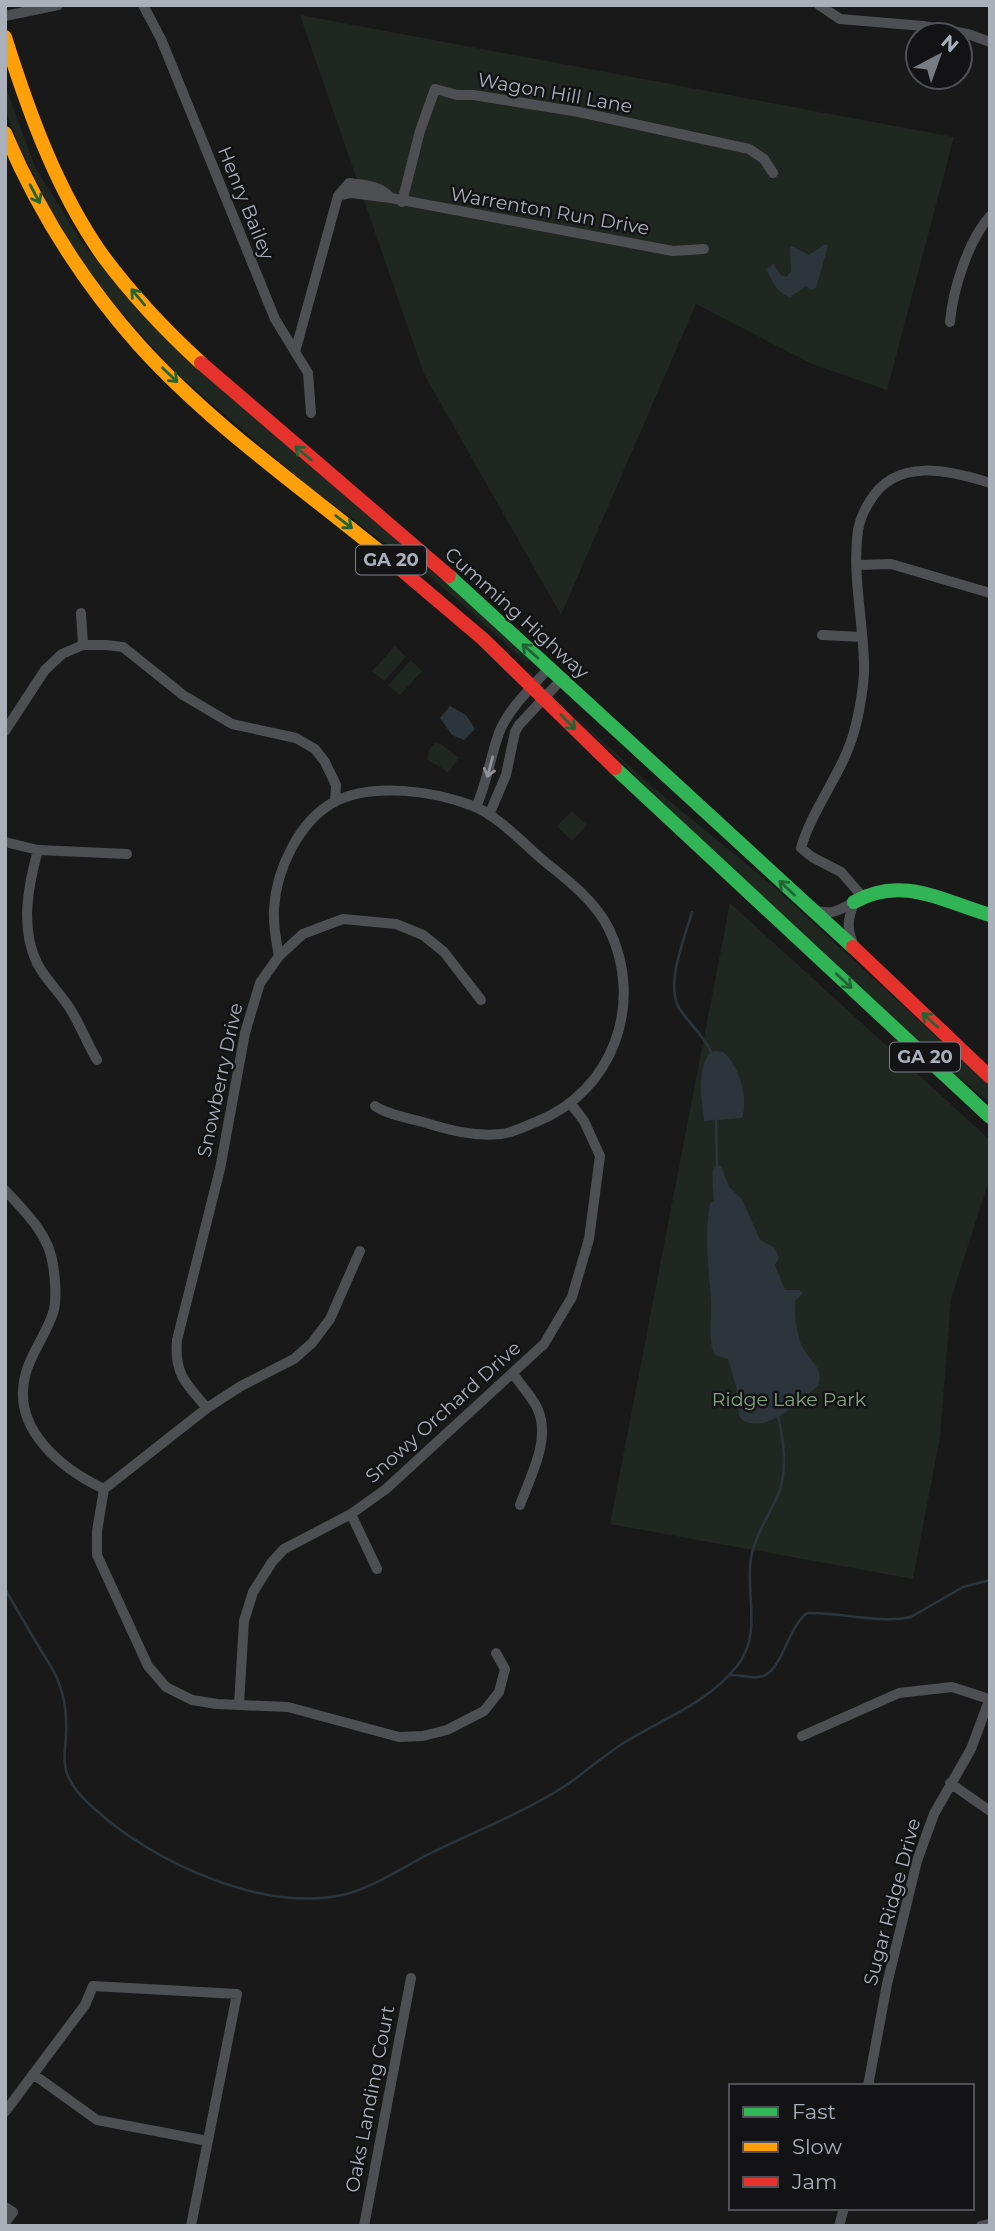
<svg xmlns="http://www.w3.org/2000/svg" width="995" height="2231" font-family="Montserrat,sans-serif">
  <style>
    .green { fill: #1f2720 }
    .water { fill: #2c353c }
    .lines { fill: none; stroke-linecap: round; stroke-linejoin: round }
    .stream { stroke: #2c353c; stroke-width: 2.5 }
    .street { stroke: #4d4f52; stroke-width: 10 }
    .fast { stroke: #30b455; stroke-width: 14 }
    .slow { stroke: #ff9f0a; stroke-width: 14 }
    .jam { stroke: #e5322d; stroke-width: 14 }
    .oneway { stroke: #226435 }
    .oneway2 { stroke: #8e939b }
    .labels { text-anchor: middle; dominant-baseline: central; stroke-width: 5; stroke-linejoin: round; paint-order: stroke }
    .shield { fill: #131315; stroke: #7d8188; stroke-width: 2 }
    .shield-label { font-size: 18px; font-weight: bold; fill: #aab0ba }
    .street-label { font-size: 19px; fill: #aab0ba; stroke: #131315 }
    .park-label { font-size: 19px; fill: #82a581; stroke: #131315 }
  </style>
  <rect width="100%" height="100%" fill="#191919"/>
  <!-- green -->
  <path class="green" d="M 300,15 L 954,137 L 887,390 L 812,364 L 696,304 L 561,615 L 424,374 Z
    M 5,85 L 35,167 L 82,242 L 127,297 L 530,658 L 526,663 L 460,602 L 420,569 L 307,485 L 174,371 L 97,285 L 49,208 L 16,139 L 5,108 Z
    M 395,646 L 406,657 L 384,681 L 372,671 Z
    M 411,660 L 422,671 L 400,695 L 388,685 Z
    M 568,710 L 655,789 L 773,886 L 990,1086 L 990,1103 C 840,982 706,843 568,710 Z
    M 435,743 L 441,744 L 459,758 L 448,773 C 442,766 434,765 427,759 L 429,750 Z
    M 572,811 L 587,825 L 572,841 L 557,826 Z
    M 730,903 L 990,1140 L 990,1177 L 951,1299 L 940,1437 L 913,1579 L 610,1524 Z"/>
  <!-- water -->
  <path class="water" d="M 825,244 L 828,246 L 816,288 L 811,290 L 806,286 L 790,297 C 778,294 771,281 767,269 L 773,264 L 781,275 L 786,277 L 791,271 L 790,247 L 792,246 L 809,255 Z
    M 450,706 L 466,715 L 475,729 L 464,740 L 452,735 L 440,718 Z
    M 715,1051 L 723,1052 C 739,1065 749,1098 742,1118 L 704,1121 C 702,1099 696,1074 709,1053 Z
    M 716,1165 L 721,1166 L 729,1187 L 742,1199 L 760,1240 L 775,1248 L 779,1258 L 775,1265 L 785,1290 L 799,1290 L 803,1293 L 795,1301 C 794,1311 797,1337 802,1346 C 809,1361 825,1368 818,1386 C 798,1401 768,1435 742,1420 L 739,1415 L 736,1386 L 728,1359 L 715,1355 C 707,1340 712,1319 711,1302 C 709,1268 704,1237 710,1203 L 715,1200 C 717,1189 708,1174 716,1165 Z"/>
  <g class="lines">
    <!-- stream -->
    <path class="stream" d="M 692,912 C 685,937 665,984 679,1008 C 689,1024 703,1034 711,1052
      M 716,1120 L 717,1165
      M 714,1180 L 715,1200
      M 5,1589 C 18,1611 30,1632 43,1654 C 48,1662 55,1671 58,1681 C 65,1697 67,1718 66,1736 C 65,1750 62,1765 69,1778 C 75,1791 86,1802 97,1811 C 155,1863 263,1912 342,1895 C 372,1888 400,1869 427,1855 C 473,1832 521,1814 565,1786 C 586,1772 604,1755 625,1742 C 664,1718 708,1703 737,1666 C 763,1633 745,1594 751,1558 C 755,1535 769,1516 778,1495 C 788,1471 784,1441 778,1416
      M 730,1675 C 739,1675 750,1678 758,1677 C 782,1676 786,1629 807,1613 C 841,1612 877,1624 911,1617 L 963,1587 L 990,1580"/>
    <!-- street -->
    <path class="street" d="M 143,5 L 161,39 L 275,319 L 308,373 L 311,413
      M 819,5 L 840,19 L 923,26 L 968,34 L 990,42
      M 5,16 L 58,5
      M 338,196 L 351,193 L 391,198 L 673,251 L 704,249
      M 402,202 L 420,131 L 435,89 L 457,95 L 473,95 L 579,112 L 749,149 L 764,159 L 773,173
      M 950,322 C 953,289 968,241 990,216
      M 295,352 L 338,196 L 349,183 C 365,185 380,185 391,198
      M 858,565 L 891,564 L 990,593
      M 81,613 L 83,645
      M 822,635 L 862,637
      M 5,731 L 45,670 L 62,654 L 83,645 L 106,645 L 123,647 L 183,695 L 232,724 L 296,738 L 315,749 L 325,762 L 336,785 L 335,802
      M 476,807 C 487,783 490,758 499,733 C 508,709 532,687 549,668
      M 489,815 L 506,775 L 515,732 L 519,725 L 561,680
      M 5,842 L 38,850 L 127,854
      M 38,850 C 28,886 20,928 37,963 C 46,981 62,994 72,1012 C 81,1027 88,1045 97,1060
      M 862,896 L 841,872 L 812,857 L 801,848 C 812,809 843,772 854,732 C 859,714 865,682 864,663 C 863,620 852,574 858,530 C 860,519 864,510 870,501 C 896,457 949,470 990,483
      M 818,911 C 833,915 841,909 854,902
      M 852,941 C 846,926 849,917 854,902
      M 279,956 C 276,941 273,925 274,909 C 276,870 299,821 334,802 C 372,782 434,791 473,806 C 497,815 524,844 544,861 C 568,880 596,902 609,929 C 645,1003 613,1092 536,1122 C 525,1126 513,1133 501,1134 C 475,1137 448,1130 423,1122 C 408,1118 386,1114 375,1106
      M 5,1190 C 25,1212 49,1234 53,1265 C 55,1278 57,1301 53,1313 C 46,1335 30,1354 25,1376 C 12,1430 62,1469 104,1489
      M 360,1251 L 330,1319 L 312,1343 L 294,1359 L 241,1386 L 207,1408 L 104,1489 L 97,1531 L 97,1555 L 148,1666 L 166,1687 L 192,1700 L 217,1704 L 288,1707 L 399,1737 L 423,1736 L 447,1730 L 484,1711 L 499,1692 L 505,1669 L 496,1653
      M 513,1373 C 520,1385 533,1397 538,1410 C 551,1440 530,1477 520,1505
      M 207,1408 C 186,1384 174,1374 177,1340 L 220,1169 L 245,1033 L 260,983 L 279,956 L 303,934 L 343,919 L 396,924 L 423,935 L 444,952 L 481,1000
      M 351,1514 L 377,1569
      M 239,1704 L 244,1621 L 253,1592 L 272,1562 L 284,1549 L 351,1514 L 386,1489 L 544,1344 L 572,1297 L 589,1239 L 600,1156 L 584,1121 L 571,1104
      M 802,1736 L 899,1693 L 952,1687 L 989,1699
      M 950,1783 L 990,1811
      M 33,2074 L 97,2120 L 208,2141
      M 868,2086 L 887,1984 L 917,1861 L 934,1814 L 971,1749 L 990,1698
      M 5,2112 L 85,2005 L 93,1986 L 237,1994 L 191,2226
      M 5,2207 L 13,2212 L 5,2223
      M 364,2226 L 411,1978
      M 839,2226 L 844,2208
      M 981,2226 L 990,2224"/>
    <!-- fast -->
    <path class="fast" d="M 449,576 L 853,947
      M 615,768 L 990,1117
      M 854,902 C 902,875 942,901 990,915"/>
    <!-- slow -->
    <path class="slow" d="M 5,37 C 29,113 57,191 103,256 C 132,295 165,330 201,363
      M 5,133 C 38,211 82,281 138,344 C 211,425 301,487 385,556"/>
    <!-- jam -->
    <path class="jam" d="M 201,363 L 449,576
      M 385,556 L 483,639 L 615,768
      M 853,947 L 990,1077"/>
  </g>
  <!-- one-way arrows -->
  <defs><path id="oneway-shaft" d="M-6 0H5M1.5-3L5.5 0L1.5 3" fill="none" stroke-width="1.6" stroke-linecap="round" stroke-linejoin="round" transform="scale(1.75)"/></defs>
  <g class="oneway">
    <use href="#oneway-shaft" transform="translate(35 194) rotate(62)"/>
    <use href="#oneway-shaft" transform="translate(138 297) rotate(-130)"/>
    <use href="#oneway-shaft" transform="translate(170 375) rotate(44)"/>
    <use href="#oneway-shaft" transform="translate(303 453) rotate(-140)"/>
    <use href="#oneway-shaft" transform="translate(344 522) rotate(38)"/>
    <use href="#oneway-shaft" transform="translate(530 651) rotate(-138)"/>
    <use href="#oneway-shaft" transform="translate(568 722) rotate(45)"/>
    <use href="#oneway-shaft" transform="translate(787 888) rotate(-137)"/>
    <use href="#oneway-shaft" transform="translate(844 981) rotate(43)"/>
    <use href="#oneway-shaft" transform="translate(930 1020) rotate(-137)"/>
  </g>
  <use class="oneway2" href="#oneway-shaft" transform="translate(490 767) rotate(105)"/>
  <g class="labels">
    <!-- shield labels -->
    <g class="shield">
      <rect x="356" y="545.5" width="70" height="29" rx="5"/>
      <rect x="890" y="1042.5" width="70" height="29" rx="5"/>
    </g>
    <g class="shield-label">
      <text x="391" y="560">GA 20</text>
      <text x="925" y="1057">GA 20</text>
    </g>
    <!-- street labels -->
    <g class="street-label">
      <text transform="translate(555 93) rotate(10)">Wagon Hill Lane</text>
      <text transform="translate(246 203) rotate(68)">Henry Bailey</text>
      <text transform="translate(550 211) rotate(10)">Warrenton Run Drive</text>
      <text transform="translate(517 613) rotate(42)">Cumming Highway</text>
      <text transform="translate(220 1080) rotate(-78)">Snowberry Drive</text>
      <text transform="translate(443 1412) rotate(-42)">Snowy Orchard Drive</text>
      <text transform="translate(892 1902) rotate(-75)">Sugar Ridge Drive</text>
      <text transform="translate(370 2099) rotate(-79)">Oaks Landing Court</text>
    </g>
    <!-- park labels -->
    <g class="park-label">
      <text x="789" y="1399">Ridge Lake Park</text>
    </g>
  </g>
  <!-- border -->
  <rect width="995" height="2231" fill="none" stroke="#aab0ba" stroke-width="14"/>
  <!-- legend -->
  <rect x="729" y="2084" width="245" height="126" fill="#131315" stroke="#4f5257" stroke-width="2"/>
  <rect x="743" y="2107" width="35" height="10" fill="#30b455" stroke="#4f5257" stroke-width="2"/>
  <text x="792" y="2119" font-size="21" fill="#aab0ba">Fast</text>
  <rect x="743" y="2142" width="35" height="10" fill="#ff9f0a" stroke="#4f5257" stroke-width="2"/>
  <text x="792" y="2154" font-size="21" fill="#aab0ba">Slow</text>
  <rect x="743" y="2177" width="35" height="10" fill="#e5322d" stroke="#4f5257" stroke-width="2"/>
  <text x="792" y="2189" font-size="21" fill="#aab0ba">Jam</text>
  <!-- north arrow -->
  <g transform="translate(939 56) rotate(41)"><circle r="33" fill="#131315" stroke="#4f5257" stroke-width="2"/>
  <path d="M0-5L12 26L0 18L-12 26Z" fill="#777b82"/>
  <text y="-10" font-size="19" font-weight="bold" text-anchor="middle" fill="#aab0ba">N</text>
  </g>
</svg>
